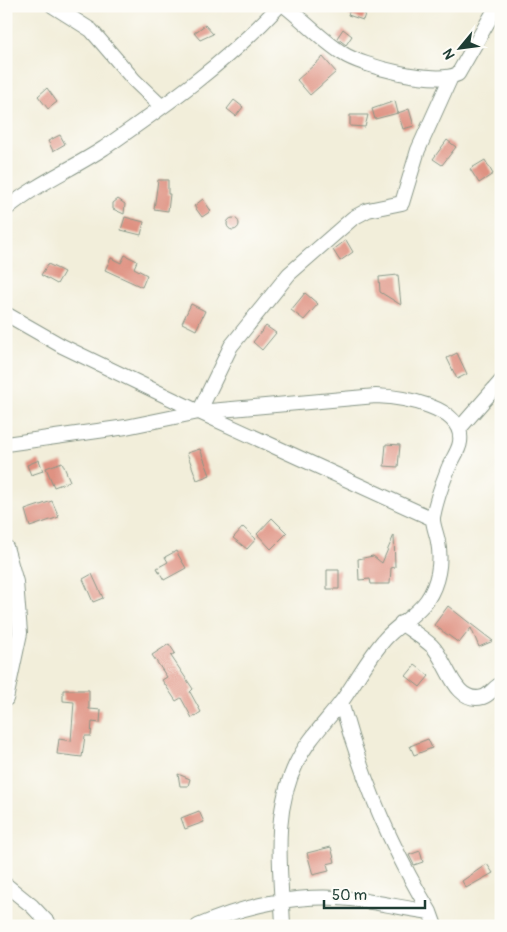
<svg xmlns="http://www.w3.org/2000/svg" width="507" height="932" font-family="Pangolin,sans-serif">
  <style>
    .building { fill: #df9282 }
    .lines { fill: none; stroke-linecap: round; stroke-linejoin: round }
    .minor-casing { stroke: #889687; stroke-width: 16 }
    .minor { stroke: #fff; stroke-width: 14 }
  </style>
  <rect width="100%" height="100%" fill="#fdfcf7"/>
  <filter id="ink" filterUnits="userSpaceOnUse"><feTurbulence type="fractalNoise" baseFrequency=".02" numOctaves="2"/><feDisplacementMap in="SourceGraphic" scale="10" xChannelSelector="R" yChannelSelector="G"/><feConvolveMatrix kernelMatrix="1 2 1 2 8 2 1 2 1" color-interpolation-filters="sRGB"/></filter>
  <filter id="wash" filterUnits="userSpaceOnUse"><feTurbulence type="fractalNoise" baseFrequency=".0096" numOctaves="4" result="noise"/><feDisplacementMap in="SourceGraphic" scale="20" xChannelSelector="R" yChannelSelector="G"/><feGaussianBlur stdDeviation="1.12" result="paint"/><feColorMatrix in="noise" values="0 0 0 0 0 0 0 0 0 0 0 0 0 0 0 0 0 1.4 0 .05"/><feComposite in="paint" operator="in"/></filter>
  <g filter="url(#wash)">
    <rect width="100%" height="100%" fill="#f2eeda"/>
    <g id="blocks">
      <!-- building -->
      <path class="building" d="M 351,6 L 368,6 L 363,20 L 348,15 Z
        M 205,25 L 213,34 L 200,40 L 194,33 Z
        M 343,29 L 352,36 L 346,45 L 337,38 Z
        M 323,57 L 336,72 L 310,95 L 297,80 Z
        M 47,88 L 57,102 L 48,109 L 38,96 Z
        M 234,100 L 243,107 L 236,116 L 227,109 Z
        M 395,101 L 398,113 L 375,119 L 372,109 Z
        M 409,109 L 414,126 L 403,129 L 398,113 Z
        M 350,115 L 368,115 L 365,127 L 350,126 Z
        M 60,135 L 65,144 L 53,151 L 48,141 Z
        M 447,140 L 456,147 L 442,165 L 433,159 Z
        M 485,160 L 493,174 L 479,183 L 470,169 Z
        M 158,180 L 168,180 L 168,194 L 170,194 L 168,211 L 154,209 Z
        M 118,199 L 125,204 L 124,214 L 113,209 L 113,203 Z
        M 203,199 L 211,211 L 202,217 L 194,206 Z
        M 125,217 L 144,222 L 141,235 L 121,230 Z
        M227 224a6 6 0 1 1 12 0a6 6 0 1 1-12 0Z
        M 346,240 L 353,252 L 340,261 L 333,250 Z
        M 125,255 L 137,261 L 134,268 L 147,275 L 142,287 L 105,270 L 111,258 L 121,263 Z
        M 48,264 L 64,272 L 57,284 L 41,275 Z
        M 398,275 L 401,305 L 380,292 L 379,277 Z
        M 305,293 L 318,304 L 304,320 L 291,310 Z
        M 191,304 L 205,311 L 196,330 L 182,323 Z
        M 266,326 L 276,333 L 262,350 L 253,342 Z
        M 457,353 L 467,374 L 457,379 L 447,358 Z
        M 386,444 L 400,445 L 398,467 L 384,466 Z
        M 200,449 L 210,475 L 197,480 L 187,453 Z
        M 39,460 L 43,471 L 31,475 L 27,465 Z
        M 62,462 L 70,481 L 54,487 L 46,468 Z
        M 52,501 L 59,517 L 30,527 L 25,510 Z
        M 272,518 L 287,533 L 271,549 L 257,534 Z
        M 243,527 L 256,539 L 247,549 L 233,538 Z
        M 394,535 L 395,567 L 391,568 L 390,584 L 371,584 L 370,579 L 359,580 L 358,559 L 373,556 L 382,563 Z
        M 176,551 L 186,568 L 164,580 L 157,568 L 168,562 L 165,557 Z
        M 327,570 L 339,570 L 339,589 L 327,589 Z
        M 92,574 L 103,598 L 93,602 L 83,579 Z
        M 448,606 L 467,621 L 493,641 L 479,647 L 471,628 L 459,643 L 434,625 Z
        M 169,644 L 175,653 L 171,656 L 193,689 L 190,692 L 201,712 L 192,718 L 181,698 L 176,701 L 162,680 L 167,677 L 152,655 Z
        M 415,665 L 429,676 L 420,687 L 406,676 Z
        M 63,690 L 89,690 L 89,709 L 101,710 L 100,723 L 92,722 L 91,736 L 85,736 L 82,757 L 57,754 L 59,739 L 71,741 L 74,702 L 63,701 Z
        M 428,739 L 432,748 L 414,755 L 410,746 Z
        M 178,774 L 190,779 L 188,786 L 180,786 Z
        M 199,811 L 204,822 L 185,829 L 181,818 Z
        M 331,847 L 335,862 L 327,864 L 329,871 L 313,875 L 307,853 Z
        M 420,851 L 423,862 L 414,865 L 409,855 Z
        M 487,864 L 493,873 L 466,888 L 462,881 Z"/>
    </g>
  </g>
  <g filter="url(#ink)">
    <use href="#blocks" fill-opacity="0" stroke="#889687" stroke-width="1"/>
    <g class="lines">
      <!-- minor casing -->
      <g class="minor-casing">
        <path id="minor" d="M 53,6 L 91,30 L 134,80 L 161,106
          M 285,6 C 304,21 322,40 342,53 C 363,67 436,85 458,74 L 497,6
          M 6,209 C 36,184 72,169 104,148 C 166,105 227,62 279,6
          M 6,314 L 62,346 L 199,412 L 433,519
          M 199,412 L 231,346 L 289,274 L 353,218 L 368,210 L 402,203 L 418,150 L 451,77
          M 459,429 L 501,381
          M 6,444 L 126,427 L 199,412 L 376,396 C 400,397 465,406 460,442 C 459,451 451,461 448,469 C 442,484 436,501 433,517 C 432,524 437,534 438,542 C 442,562 438,584 427,600 C 417,615 397,625 385,639 C 369,657 356,681 342,701 C 327,721 308,739 297,762 C 271,814 281,870 283,926
          M 6,547 L 16,582 L 20,633 L 6,699
          M 401,623 C 412,631 423,638 432,646 C 447,660 454,705 483,697 C 490,695 495,686 501,684
          M 341,702 C 361,776 390,846 430,912
          M 6,885 L 32,906 L 51,926
          M 198,926 C 245,905 300,893 351,899 C 377,902 403,908 430,912 L 435,926"/>
      </g>
      <!-- minor -->
      <use href="#minor" class="minor"/>
    </g>
  </g>
  <!-- margin -->
  <rect width="507" height="932" fill="none" stroke="#fdfcf7" stroke-width="25"/>
  <!-- north arrow -->
  <g transform="translate(460 48) rotate(241)" stroke="#fdfcf7" stroke-width="4" paint-order="stroke">
  <path d="M0-4L9 19L0 12L-9 19Z" fill="#1f3d34"/>
  <text y="-8" font-size="14" font-weight="bold" text-anchor="middle" fill="#1f3d34">N</text>
  </g>
  <!-- scale -->
  <path d="M324 900v8h101v-8" fill="none" stroke="#1f3d34" stroke-width="2.5"/>
  <text x="332" y="900" font-size="15" fill="#1f3d34" stroke="#fdfcf7" stroke-width="4" paint-order="stroke">50 m</text>
</svg>
